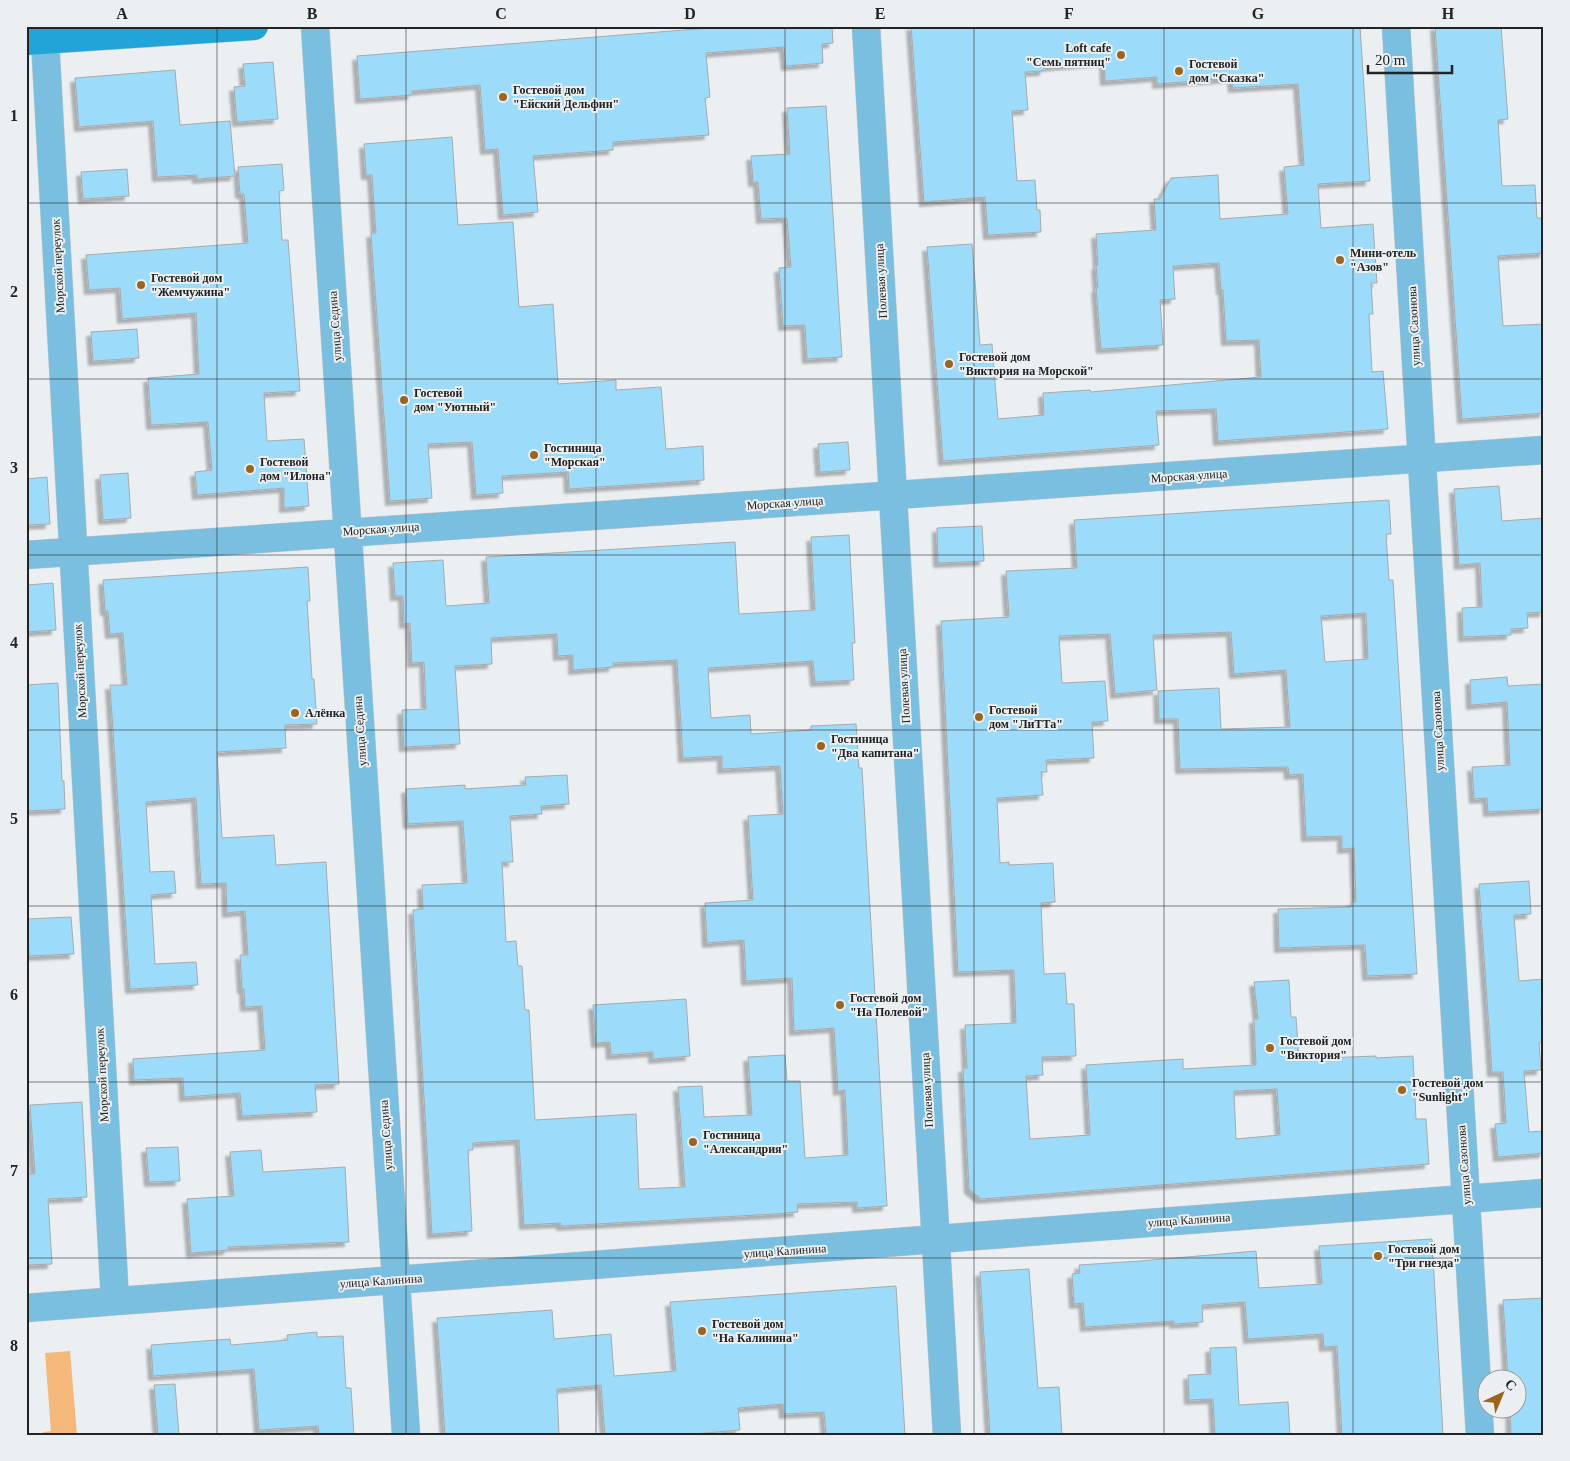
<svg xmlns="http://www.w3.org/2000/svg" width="1570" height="1461" font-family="'Times New Roman',serif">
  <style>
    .green { fill: #f3b87a }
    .building { fill: #9ddbfa; stroke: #a6abad; fill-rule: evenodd; filter: url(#shadow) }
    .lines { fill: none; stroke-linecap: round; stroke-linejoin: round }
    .street-casing { stroke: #c7cacd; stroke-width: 29 }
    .secondary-casing { stroke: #c7cacd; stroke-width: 29 }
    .street { stroke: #7abee0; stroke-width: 28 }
    .secondary { stroke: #22a4d7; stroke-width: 28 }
    .grid { fill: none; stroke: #212324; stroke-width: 1; stroke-opacity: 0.55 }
    .poi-dot { fill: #9b641f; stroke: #ebeff2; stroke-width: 2 }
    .labels { text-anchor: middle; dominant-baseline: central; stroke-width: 4; stroke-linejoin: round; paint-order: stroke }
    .poi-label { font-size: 12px; font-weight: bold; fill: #212324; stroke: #ebeff2; text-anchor: start }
    .street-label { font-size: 12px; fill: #212324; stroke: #ebeff2 }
    .neatline { fill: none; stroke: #212324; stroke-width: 2 }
    .grid-label { font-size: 16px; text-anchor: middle; font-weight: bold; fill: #212324 }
  </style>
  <defs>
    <filter id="shadow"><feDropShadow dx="-4.5" dy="4.5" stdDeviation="1" flood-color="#0004"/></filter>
  </defs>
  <rect width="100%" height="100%" fill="#ebeff2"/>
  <!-- green -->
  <path class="green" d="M 70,1351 L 77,1435 L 43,1435 L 43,1432 L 51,1431 L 45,1353 Z"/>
  <!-- building -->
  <path class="building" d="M 734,26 L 832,26 L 833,43 L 822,44 L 823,63 L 786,66 L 784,47 L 706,53 L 710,97 L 705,98 L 709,135 L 613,142 L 613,150 L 533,156 L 538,212 L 503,215 L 498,149 L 485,150 L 480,85 L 412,91 L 412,95 L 360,99 L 357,56 Z
    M 911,26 L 1360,26 L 1370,181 L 1318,184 L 1321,228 L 1373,224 L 1377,283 L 1371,283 L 1373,314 L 1369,314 L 1372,372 L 1383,371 L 1388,429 L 1218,441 L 1216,409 L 1156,411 L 1159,445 L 943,461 L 927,247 L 972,244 L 980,345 L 992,344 L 998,419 L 1044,415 L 1043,393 L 1090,390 L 1091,392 L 1261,377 L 1259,340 L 1226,341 L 1223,290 L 1221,290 L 1219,263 L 1173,266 L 1175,299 L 1160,300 L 1163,345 L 1101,349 L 1096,288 L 1098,288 L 1096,266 L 1098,265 L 1096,234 L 1156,230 L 1154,199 L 1160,199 L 1171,178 L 1218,175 L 1220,219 L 1288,214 L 1284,167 L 1304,165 L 1298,84 L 1233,88 L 1232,78 L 1157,84 L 1157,77 L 1105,81 L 1104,62 L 1044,67 L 1044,71 L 1025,72 L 1028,110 L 1012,111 L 1017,181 L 1035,180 L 1037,210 L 1040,210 L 1041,232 L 988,235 L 985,197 L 924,202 Z
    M 1435,26 L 1501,26 L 1508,119 L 1498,120 L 1502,186 L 1535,185 L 1537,218 L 1544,218 L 1544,253 L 1498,256 L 1503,326 L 1544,324 L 1544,413 L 1462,419 Z
    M 273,62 L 278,119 L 237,122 L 234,87 L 245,86 L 243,64 Z
    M 175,70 L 180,125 L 230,121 L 235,176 L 197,179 L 197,175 L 157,177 L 153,121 L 79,127 L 75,78 Z
    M 826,106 L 842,357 L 807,359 L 805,325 L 783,326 L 779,268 L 791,267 L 787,218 L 761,219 L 758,182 L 753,182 L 751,156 L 790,154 L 787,108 Z
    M 452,137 L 458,225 L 513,222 L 519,307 L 553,304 L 558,384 L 616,380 L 616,390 L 661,387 L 666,449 L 703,446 L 704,480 L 569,489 L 568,472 L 502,476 L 503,493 L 476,495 L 472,442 L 428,444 L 432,498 L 390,501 L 371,233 L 376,233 L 372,175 L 366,175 L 364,144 Z
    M 282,164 L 284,190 L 279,191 L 282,240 L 288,240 L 300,391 L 264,393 L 267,441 L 304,439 L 309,506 L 284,508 L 284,488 L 197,495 L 195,472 L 212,470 L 208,422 L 151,425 L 148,378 L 199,374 L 196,313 L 122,319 L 120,288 L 89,290 L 86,255 L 248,243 L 244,194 L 240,194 L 238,167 Z
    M 127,169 L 129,196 L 83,199 L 81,172 Z
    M 137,329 L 139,358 L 93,361 L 91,332 Z
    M 848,442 L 850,470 L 820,472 L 818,444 Z
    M 128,473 L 131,518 L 103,520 L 100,475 Z
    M 47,477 L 50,524 L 26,525 L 26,479 Z
    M 1499,486 L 1502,521 L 1544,518 L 1544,612 L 1527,613 L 1528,628 L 1511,629 L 1511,635 L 1463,637 L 1462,608 L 1482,607 L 1480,563 L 1459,565 L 1454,489 Z
    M 1389,500 L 1391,534 L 1386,534 L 1389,580 L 1393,580 L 1417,974 L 1367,976 L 1365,945 L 1279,948 L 1278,909 L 1351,907 L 1351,902 L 1356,902 L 1354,848 L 1342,849 L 1342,836 L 1306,837 L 1303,774 L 1289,775 L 1288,767 L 1180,769 L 1178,719 L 1159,719 L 1158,691 L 1219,688 L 1221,729 L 1290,727 L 1286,670 L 1234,674 L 1231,632 L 1153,635 L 1157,690 L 1115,694 L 1110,634 L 1059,636 L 1062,683 L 1105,681 L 1108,721 L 1092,722 L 1094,758 L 1046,760 L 1047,772 L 1041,772 L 1043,795 L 997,798 L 1000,863 L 1009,862 L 1009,865 L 1053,863 L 1055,902 L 1041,903 L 1044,974 L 1065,973 L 1067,1004 L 1074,1004 L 1076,1056 L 1042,1057 L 1043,1075 L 1026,1076 L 1030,1139 L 1090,1135 L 1086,1065 L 1183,1059 L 1183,1069 L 1256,1065 L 1254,1019 L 1258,1019 L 1254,982 L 1289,980 L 1291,1017 L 1296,1017 L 1299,1059 L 1376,1056 L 1376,1058 L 1413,1056 L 1416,1119 L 1426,1119 L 1429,1164 L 981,1199 L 969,1189 L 963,1068 L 967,1068 L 965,1025 L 1016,1023 L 1014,970 L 958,972 L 941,621 L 1009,617 L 1006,571 L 1077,568 L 1074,520 ZM 1366,613 L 1368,659 L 1325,662 L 1321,616 ZM 1277,1089 L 1280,1135 L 1236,1139 L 1234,1091 Z
    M 982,526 L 984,561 L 938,563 L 937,528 Z
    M 849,535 L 855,643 L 852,643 L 854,680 L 815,682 L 813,661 L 708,668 L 711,718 L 750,715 L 751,734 L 811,730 L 811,726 L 856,724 L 859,768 L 862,768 L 887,1206 L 857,1208 L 857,1202 L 797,1204 L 798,1212 L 774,1214 L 561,1226 L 561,1223 L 524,1225 L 519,1140 L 473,1143 L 473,1150 L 468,1150 L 472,1231 L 432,1234 L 413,910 L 423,909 L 422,885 L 467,883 L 463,821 L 408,824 L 406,789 L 465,785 L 465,789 L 526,785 L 525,777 L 567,775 L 569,804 L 541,806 L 542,814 L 510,816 L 513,862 L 502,862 L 506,942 L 516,941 L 518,966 L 522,966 L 525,1010 L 529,1010 L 535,1120 L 636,1114 L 639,1189 L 685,1187 L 678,1087 L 702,1086 L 704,1117 L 752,1115 L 748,1057 L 785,1055 L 787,1081 L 800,1081 L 805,1158 L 848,1155 L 845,1090 L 838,1091 L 834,1028 L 794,1031 L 792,978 L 746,981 L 744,940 L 707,943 L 705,903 L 753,900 L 748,816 L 783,814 L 780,766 L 722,769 L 722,756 L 683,758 L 677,660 L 613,663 L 613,667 L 573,670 L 573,655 L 558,656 L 557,634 L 491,638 L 492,664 L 455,666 L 460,744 L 404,747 L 402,710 L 426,709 L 424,662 L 412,663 L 410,623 L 404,624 L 403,596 L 395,596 L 393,563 L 443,560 L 446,606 L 489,603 L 486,557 L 735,542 L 739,614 L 815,610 L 811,537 Z
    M 308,567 L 310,601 L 307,601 L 312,679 L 314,679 L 317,724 L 285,725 L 286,748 L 217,752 L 222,838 L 274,835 L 276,865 L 326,862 L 339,1084 L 315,1085 L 317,1112 L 242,1116 L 240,1093 L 184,1097 L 183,1078 L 134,1080 L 133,1059 L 265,1050 L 262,1006 L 245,1007 L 244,989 L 242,989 L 240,955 L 248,955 L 245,911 L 227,913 L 226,883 L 201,884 L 196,798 L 146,802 L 150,872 L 174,871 L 176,893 L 151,895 L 155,964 L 196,962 L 198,985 L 130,989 L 110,685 L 127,685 L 123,633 L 110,634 L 108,611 L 105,611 L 103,580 Z
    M 53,583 L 56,630 L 26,632 L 26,585 Z
    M 1507,677 L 1508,686 L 1544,684 L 1544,809 L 1488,812 L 1487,798 L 1474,799 L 1472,767 L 1510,765 L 1507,702 L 1471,705 L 1470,680 Z
    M 58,683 L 62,781 L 64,781 L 65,809 L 26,811 L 26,685 Z
    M 1529,881 L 1531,914 L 1514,915 L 1519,981 L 1544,979 L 1544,1009 L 1541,1009 L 1543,1042 L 1539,1043 L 1541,1070 L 1524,1071 L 1529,1132 L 1544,1131 L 1544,1153 L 1498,1157 L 1495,1124 L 1506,1123 L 1503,1072 L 1492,1072 L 1479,884 Z
    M 71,917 L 74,954 L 29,956 L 27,919 Z
    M 686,999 L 690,1056 L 653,1059 L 653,1052 L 611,1055 L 610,1042 L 596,1043 L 593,1005 Z
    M 82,1102 L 87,1197 L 48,1199 L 52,1264 L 26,1265 L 26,1174 L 35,1174 L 30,1105 Z
    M 178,1147 L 180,1181 L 149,1182 L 146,1148 Z
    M 261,1150 L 263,1172 L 345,1167 L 349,1242 L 228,1247 L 228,1250 L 191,1253 L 187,1199 L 234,1196 L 230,1152 Z
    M 1432,1239 L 1443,1435 L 1342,1435 L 1337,1346 L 1324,1347 L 1323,1334 L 1248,1339 L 1245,1302 L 1202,1305 L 1203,1322 L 1174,1324 L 1174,1321 L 1085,1327 L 1083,1303 L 1074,1304 L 1072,1274 L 1080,1273 L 1079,1265 L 1140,1261 L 1256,1251 L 1259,1288 L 1322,1284 L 1319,1246 Z
    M 1029,1269 L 1038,1388 L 1059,1387 L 1062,1435 L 990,1435 L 980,1272 Z
    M 896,1286 L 905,1435 L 826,1435 L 824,1412 L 784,1414 L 783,1404 L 738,1408 L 740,1430 L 682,1435 L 605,1435 L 601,1385 L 557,1389 L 559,1435 L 445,1435 L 437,1318 L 552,1310 L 554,1339 L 611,1334 L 614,1376 L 676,1371 L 670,1302 Z
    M 1544,1298 L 1544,1435 L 1511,1435 L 1510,1408 L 1518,1408 L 1518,1378 L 1508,1378 L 1503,1300 Z
    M 317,1332 L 317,1337 L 343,1336 L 346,1388 L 351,1388 L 354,1435 L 319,1435 L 318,1426 L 259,1430 L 254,1369 L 153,1376 L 151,1345 L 230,1339 L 231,1345 L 288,1340 L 287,1335 Z
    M 1236,1347 L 1239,1405 L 1288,1402 L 1290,1435 L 1215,1435 L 1213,1399 L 1189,1400 L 1188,1375 L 1211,1374 L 1210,1348 Z
    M 175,1384 L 179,1435 L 158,1435 L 154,1385 Z"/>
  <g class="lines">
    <!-- street casing -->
    <g class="street-casing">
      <path id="street" d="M 315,26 L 406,1435
        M 866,26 L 947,1435
        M 1396,26 L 1480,1435
        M 45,40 L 115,1301
        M 26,555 C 532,518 1038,488 1544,450
        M 26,1308 L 1544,1193"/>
    </g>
    <!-- secondary casing -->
    <g class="secondary-casing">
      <path id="secondary" d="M 26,41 L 254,26"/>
    </g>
    <!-- street -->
    <use href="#street" class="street"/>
    <!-- secondary -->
    <use href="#secondary" class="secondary"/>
  </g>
  <!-- grid -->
  <path class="grid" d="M 217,26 L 217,1435M 406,26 L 406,1435M 596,26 L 596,1435M 785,26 L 785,1435M 974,26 L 974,1435M 1164,26 L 1164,1435M 1353,26 L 1353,1435M 26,203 L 1544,203M 26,379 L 1544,379M 26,555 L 1544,555M 26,730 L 1544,730M 26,906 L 1544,906M 26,1082 L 1544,1082M 26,1258 L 1544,1258"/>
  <!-- markers -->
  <g class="poi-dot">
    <circle cx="1121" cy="55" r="5"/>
    <circle cx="1179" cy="71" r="5"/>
    <circle cx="503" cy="97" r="5"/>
    <circle cx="1340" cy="260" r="5"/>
    <circle cx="141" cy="285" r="5"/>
    <circle cx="949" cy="364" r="5"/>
    <circle cx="404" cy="400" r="5"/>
    <circle cx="534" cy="455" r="5"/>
    <circle cx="250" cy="469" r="5"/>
    <circle cx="295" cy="713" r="5"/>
    <circle cx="979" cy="717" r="5"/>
    <circle cx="821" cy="746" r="5"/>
    <circle cx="840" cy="1005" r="5"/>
    <circle cx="1270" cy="1048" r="5"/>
    <circle cx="1402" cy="1090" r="5"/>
    <circle cx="693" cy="1142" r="5"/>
    <circle cx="1378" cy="1256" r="5"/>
    <circle cx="702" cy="1331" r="5"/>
  </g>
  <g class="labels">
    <!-- poi labels -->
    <g class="poi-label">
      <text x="1111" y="48" text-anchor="end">Loft cafe<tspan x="1111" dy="14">"Семь пятниц"</tspan></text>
      <text x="1189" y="64">Гостевой<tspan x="1189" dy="14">дом "Сказка"</tspan></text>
      <text x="513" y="90">Гостевой дом<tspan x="513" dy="14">"Ейский Дельфин"</tspan></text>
      <text x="1350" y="253">Мини-отель<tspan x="1350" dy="14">"Азов"</tspan></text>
      <text x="151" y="278">Гостевой дом<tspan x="151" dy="14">"Жемчужина"</tspan></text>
      <text x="959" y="357">Гостевой дом<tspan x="959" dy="14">"Виктория на Морской"</tspan></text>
      <text x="414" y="393">Гостевой<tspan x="414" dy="14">дом "Уютный"</tspan></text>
      <text x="544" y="448">Гостиница<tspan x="544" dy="14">"Морская"</tspan></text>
      <text x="260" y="462">Гостевой<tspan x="260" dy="14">дом "Илона"</tspan></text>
      <text x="989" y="710">Гостевой<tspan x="989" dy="14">дом "ЛиТТа"</tspan></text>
      <text x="305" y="713">Алёнка</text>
      <text x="831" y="739">Гостиница<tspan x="831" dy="14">"Два капитана"</tspan></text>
      <text x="850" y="998">Гостевой дом<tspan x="850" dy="14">"На Полевой"</tspan></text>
      <text x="1280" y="1041">Гостевой дом<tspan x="1280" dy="14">"Виктория"</tspan></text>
      <text x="1412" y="1083">Гостевой дом<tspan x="1412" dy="14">"Sunlight"</tspan></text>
      <text x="703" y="1135">Гостиница<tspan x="703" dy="14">"Александрия"</tspan></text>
      <text x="1388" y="1249">Гостевой дом<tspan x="1388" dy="14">"Три гнезда"</tspan></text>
      <text x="712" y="1324">Гостевой дом<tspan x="712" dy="14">"На Калинина"</tspan></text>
    </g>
    <!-- street labels -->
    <g class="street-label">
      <text transform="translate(58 266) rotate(-93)">Морской переулок</text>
      <text transform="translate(881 281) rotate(-93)">Полевая улица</text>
      <text transform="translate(335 326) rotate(-94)">улица Седина</text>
      <text transform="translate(1414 326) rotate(-93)">улица Сазонова</text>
      <text transform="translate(1189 476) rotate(-4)">Морская улица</text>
      <text transform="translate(785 503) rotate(-4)">Морская улица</text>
      <text transform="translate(381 529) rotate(-4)">Морская улица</text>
      <text transform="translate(80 671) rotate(-93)">Морской переулок</text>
      <text transform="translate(904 686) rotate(-93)">Полевая улица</text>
      <text transform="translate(360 731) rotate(-94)">улица Седина</text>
      <text transform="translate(1438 731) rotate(-93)">улица Сазонова</text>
      <text transform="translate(102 1075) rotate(-93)">Морской переулок</text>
      <text transform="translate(927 1090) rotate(-93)">Полевая улица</text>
      <text transform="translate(386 1135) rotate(-94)">улица Седина</text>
      <text transform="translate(1464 1165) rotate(-94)">улица Сазонова</text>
      <text transform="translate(1189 1220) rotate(-4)">улица Калинина</text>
      <text transform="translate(785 1251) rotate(-4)">улица Калинина</text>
      <text transform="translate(381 1281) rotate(-4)">улица Калинина</text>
    </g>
  </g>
  <!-- border -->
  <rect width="1570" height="1461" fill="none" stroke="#ebeff2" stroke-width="55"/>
  <!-- north arrow -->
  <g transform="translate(1502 1394) rotate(44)"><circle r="24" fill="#ebeff2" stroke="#9a9da0"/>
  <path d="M0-4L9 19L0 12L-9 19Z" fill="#9b641f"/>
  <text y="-8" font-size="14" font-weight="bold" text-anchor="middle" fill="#212324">С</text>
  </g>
  <!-- scale -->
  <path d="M1368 65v8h84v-8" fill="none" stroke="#212324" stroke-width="2.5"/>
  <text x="1375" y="65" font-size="15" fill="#212324" stroke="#ebeff2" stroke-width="4" paint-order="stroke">20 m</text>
  <rect x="28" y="28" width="1514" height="1406" class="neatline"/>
  <g class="grid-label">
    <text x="122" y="19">A</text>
    <text x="312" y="19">B</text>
    <text x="501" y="19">C</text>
    <text x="690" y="19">D</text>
    <text x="880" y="19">E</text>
    <text x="1069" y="19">F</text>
    <text x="1258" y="19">G</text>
    <text x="1448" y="19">H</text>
    <text x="14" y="121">1</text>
    <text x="14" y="297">2</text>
    <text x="14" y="473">3</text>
    <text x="14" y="648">4</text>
    <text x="14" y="824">5</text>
    <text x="14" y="1000">6</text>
    <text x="14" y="1176">7</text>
    <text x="14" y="1351">8</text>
  </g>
</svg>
